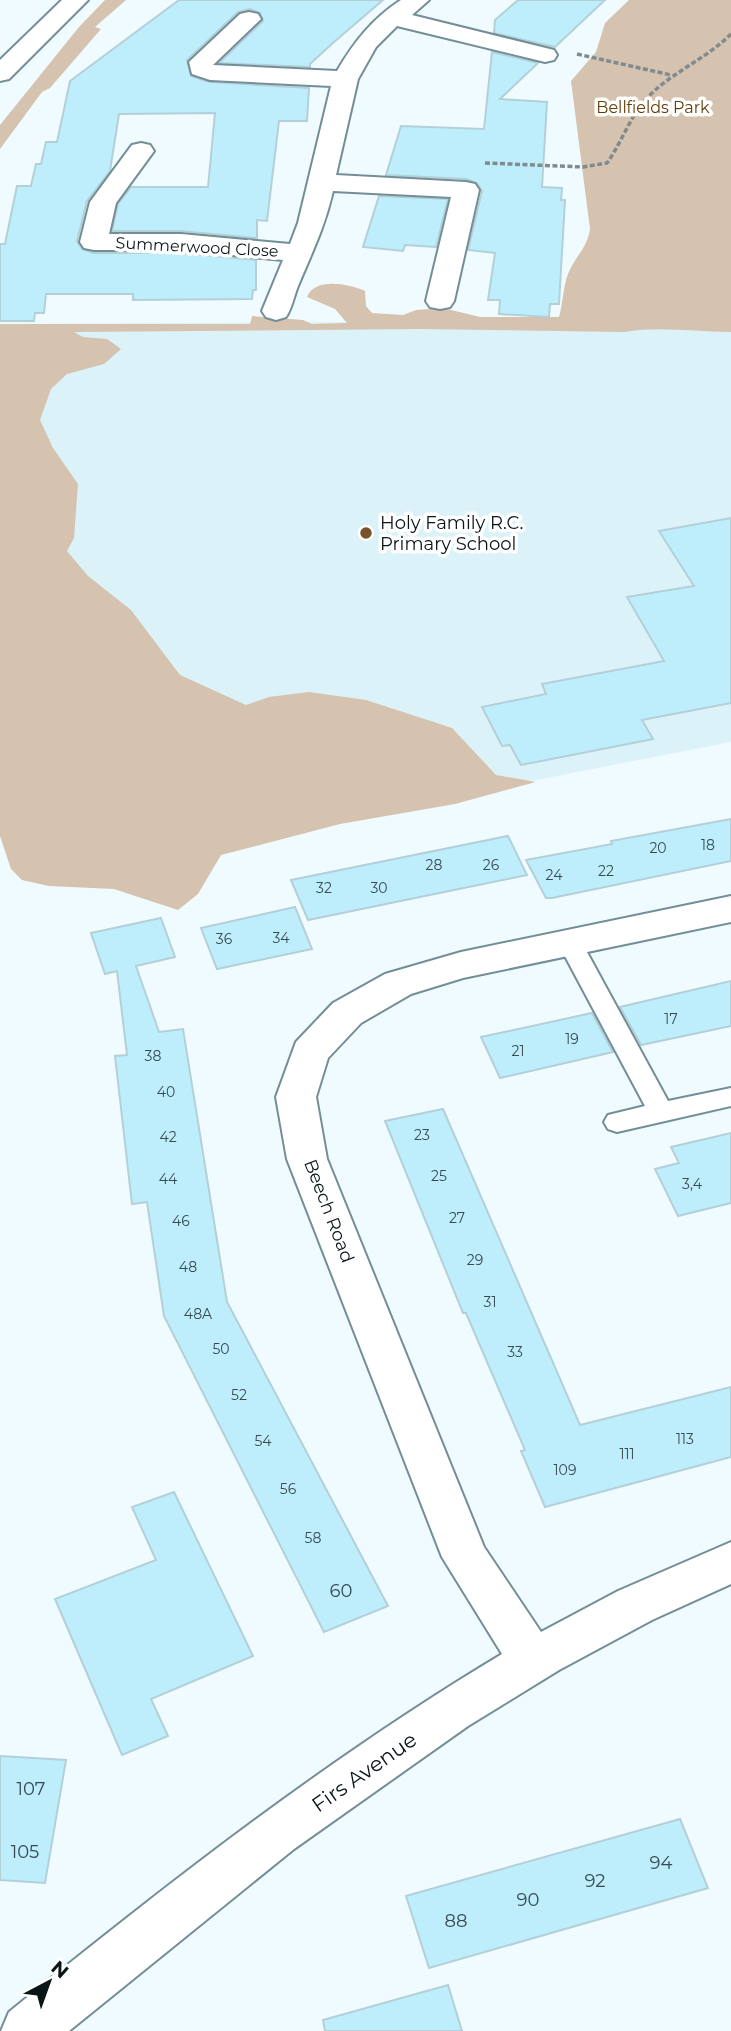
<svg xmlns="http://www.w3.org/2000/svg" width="731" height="2031" font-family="Montserrat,sans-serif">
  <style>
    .built { fill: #dbf2f8 }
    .green { fill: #d5c2af }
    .building { fill: #beeefc; stroke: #b3d0d9; stroke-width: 2 }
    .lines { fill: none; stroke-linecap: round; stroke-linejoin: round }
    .service-casing { stroke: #738e97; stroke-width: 4 }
    .minor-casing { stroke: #738e97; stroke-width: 4 }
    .path { stroke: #808b8f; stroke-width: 3.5; stroke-dasharray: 5 2.5; stroke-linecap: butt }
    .service { fill: #fff; fill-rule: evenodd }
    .minor { fill: #fff; fill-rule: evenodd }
    .poi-dot { fill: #75532b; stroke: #fff; stroke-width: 2.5 }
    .labels { text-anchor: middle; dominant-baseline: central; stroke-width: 7; stroke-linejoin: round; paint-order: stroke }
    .number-label { font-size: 14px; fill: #374b51 }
    .far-park-label { font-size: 16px; fill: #643d07; stroke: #fff }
    .far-street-label { font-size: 16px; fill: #0a1518; stroke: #fff }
    .poi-label { font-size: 18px; fill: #0a1518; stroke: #fff; text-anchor: start }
    .street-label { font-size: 18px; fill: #0a1518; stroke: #fff }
    .near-number-label { font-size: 18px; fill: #374b51 }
    .near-street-label { font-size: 21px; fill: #0a1518; stroke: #fff }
  </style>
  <rect width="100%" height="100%" fill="#effbff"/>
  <!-- built -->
  <path class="built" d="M 731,320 L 731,742 L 22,880 L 0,794 L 0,324 Z"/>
  <!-- green -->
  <path class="green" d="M 105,0 L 126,0 L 95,27 L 101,29 L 50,88 L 42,92 L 0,149 L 0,125 L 79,27 Z
    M 629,0 L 731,0 L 731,332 C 695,332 659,326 624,332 L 419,329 L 74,332 L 83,337 L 107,339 L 121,349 L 104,364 L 67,374 L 51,389 L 40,420 L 53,448 L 78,484 L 74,538 L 67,551 L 88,576 L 131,610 L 180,675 L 246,705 L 269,697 L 309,692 L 366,700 L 452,728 L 496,775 L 536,782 L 455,804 L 340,824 L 221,855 L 198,894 L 178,910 L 114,889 L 49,886 L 22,880 L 11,869 L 0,836 L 0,324 L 250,324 L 252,316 L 303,320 L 312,324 L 347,323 L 335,309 L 307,297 C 315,277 348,284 365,291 L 366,306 L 372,313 L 403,315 L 416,310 L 443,308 L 480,317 L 559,317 C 563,303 563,287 568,274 C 575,256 587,249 590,229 L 571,81 L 596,52 L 605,23 Z"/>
  <!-- building -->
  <path class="building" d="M 179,0 L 383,0 L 334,42 L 310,64 L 310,67 L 219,63 L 263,21 L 260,13 L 250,9 L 238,12 L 187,60 L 191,76 L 209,82 L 309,88 L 307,121 L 279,121 L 267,221 L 257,220 L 257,238 L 181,231 L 112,231 L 118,204 L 131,187 L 208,187 L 215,113 L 119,114 L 110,171 L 87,201 L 77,241 L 82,249 L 94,253 L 181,253 L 256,260 L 256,290 L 253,290 L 252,299 L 133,300 L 133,294 L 46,294 L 44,313 L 35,313 L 34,321 L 0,321 L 0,244 L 5,244 L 17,186 L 31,186 L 36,164 L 41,164 L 46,142 L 57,142 L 70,81 Z
    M 518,0 L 605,0 L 555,47 L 494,33 L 495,20 Z
    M 492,52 L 538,63 L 500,99 L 547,102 L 542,187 L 562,188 L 561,200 L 565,200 L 559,304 L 550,304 L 549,317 L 499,314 L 500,300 L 488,300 L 495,253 L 468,250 L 482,191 L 477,183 L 466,179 L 386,175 L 401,126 L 484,129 Z
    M 379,196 L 448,199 L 436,247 L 405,245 L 403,251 L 363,247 Z
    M 731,518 L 731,703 L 642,720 L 653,739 L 521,765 L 510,745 L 502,746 L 482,707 L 546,694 L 542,684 L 664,661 L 627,597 L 694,586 L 659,531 Z
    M 731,819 L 731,861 L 552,898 L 546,898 L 526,860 L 612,844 L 611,841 Z
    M 508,836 L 527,875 L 308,920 L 291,880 Z
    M 295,907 L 312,949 L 217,969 L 201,928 Z
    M 161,918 L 175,957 L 136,966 L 159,1032 L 183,1029 L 227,1302 L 388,1606 L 324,1632 L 164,1316 L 147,1202 L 132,1204 L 115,1056 L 127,1055 L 117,971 L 105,974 L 91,933 Z
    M 731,981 L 731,1026 L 641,1045 L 620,1007 Z
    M 592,1013 L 613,1052 L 500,1078 L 481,1037 Z
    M 443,1109 L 580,1425 L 731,1387 L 731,1457 L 545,1507 L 521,1451 L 525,1450 L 466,1313 L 463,1313 L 385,1121 Z
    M 731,1133 L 731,1203 L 678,1216 L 655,1169 L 679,1163 L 671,1147 Z
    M 174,1492 L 253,1656 L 151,1699 L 168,1736 L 122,1755 L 55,1599 L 156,1560 L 132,1507 Z
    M 0,1756 L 66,1760 L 45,1883 L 0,1880 Z
    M 680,1819 L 708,1888 L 429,1968 L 406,1896 Z
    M 448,1985 L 462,2031 L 325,2031 L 323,2020 Z"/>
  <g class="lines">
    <!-- service casing -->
    <g class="service-casing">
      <path id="service" d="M 570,935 L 578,937 L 582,943 L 668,1101 L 731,1088 L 731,1106 L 617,1132 L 608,1129 L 604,1122 L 608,1115 L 645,1106 L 558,943 L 562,937 Z"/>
    </g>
    <!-- minor casing -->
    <g class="minor-casing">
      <path id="minor" d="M 62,0 L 88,0 L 9,79 L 0,81 L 0,60 Z
        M 401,0 L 429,0 L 412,15 L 554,50 L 557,55 L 554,60 L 545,62 L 397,26 L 376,47 L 358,79 L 336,175 L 466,182 L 475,184 L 479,190 L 454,301 L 450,307 L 440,309 L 430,307 L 426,301 L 451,197 L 333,191 C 324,229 313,250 298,286 C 294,296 292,308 286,317 L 276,320 L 266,317 L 262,311 L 283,260 L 181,250 L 94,250 L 84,248 L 80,242 L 90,202 L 132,145 L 141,143 L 150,145 L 154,151 L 116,203 L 109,234 L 181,234 L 290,244 L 298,223 L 331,86 L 210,80 L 192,74 L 189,62 L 240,14 L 249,12 L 258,14 L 261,19 L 213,65 L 337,71 C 354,42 372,19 401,0 Z
        M 731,896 L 731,922 L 463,978 L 411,994 L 361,1023 L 328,1058 L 316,1097 L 327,1159 L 484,1547 L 541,1632 L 618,1591 L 731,1542 L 731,1584 L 652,1620 L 559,1670 L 468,1726 L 294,1849 L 69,2031 L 1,2031 L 9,2012 C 167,1884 327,1759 502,1654 L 442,1557 L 287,1159 L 276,1097 L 296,1042 L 333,1003 L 385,974 L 461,952 Z"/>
    </g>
    <!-- path -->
    <path class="path" d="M 577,54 L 671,75
      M 485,163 L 583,167 L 607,163 C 622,142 630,116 648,97 C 672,72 706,59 731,34"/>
    <!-- service -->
    <use href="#service" class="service"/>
    <!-- minor -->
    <use href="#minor" class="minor"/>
  </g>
  <!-- markers -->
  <circle class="poi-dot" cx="366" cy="533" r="7"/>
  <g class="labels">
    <!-- number labels -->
    <g class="number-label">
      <text x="708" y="845">18</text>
      <text x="658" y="848">20</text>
      <text x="434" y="865">28</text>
      <text x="491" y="865">26</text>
      <text x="606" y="871">22</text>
      <text x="554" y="875">24</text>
      <text x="324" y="888">32</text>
      <text x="379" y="888">30</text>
      <text x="281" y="938">34</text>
      <text x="224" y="939">36</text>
      <text x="671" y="1019">17</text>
      <text x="572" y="1039">19</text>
      <text x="518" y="1051">21</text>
      <text x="153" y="1056">38</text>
      <text x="166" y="1092">40</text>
      <text x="422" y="1135">23</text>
      <text x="168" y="1137">42</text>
      <text x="439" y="1176">25</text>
      <text x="168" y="1179">44</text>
      <text x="692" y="1184">3,4</text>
      <text x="457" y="1218">27</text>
      <text x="181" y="1221">46</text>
      <text x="475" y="1260">29</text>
      <text x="188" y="1267">48</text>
      <text x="490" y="1302">31</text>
      <text x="198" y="1314">48A</text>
      <text x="221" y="1349">50</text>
      <text x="515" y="1352">33</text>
      <text x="239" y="1395">52</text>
      <text x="685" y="1439">113</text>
      <text x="263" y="1441">54</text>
      <text x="627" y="1454">111</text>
      <text x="565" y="1470">109</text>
      <text x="288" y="1489">56</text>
      <text x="313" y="1538">58</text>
    </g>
    <!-- far-park labels -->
    <g class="far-park-label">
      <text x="653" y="107">Bellfields Park</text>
    </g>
    <!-- far-street labels -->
    <g class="far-street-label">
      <text transform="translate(197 247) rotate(3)">Summerwood Close</text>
    </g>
    <!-- poi labels -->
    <g class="poi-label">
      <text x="380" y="523">Holy Family R.C.<tspan x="380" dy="21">Primary School</tspan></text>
    </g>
    <!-- street labels -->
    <g class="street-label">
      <text transform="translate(329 1211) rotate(69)">Beech Road</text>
    </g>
    <!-- near-number labels -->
    <g class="near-number-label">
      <text x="341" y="1591">60</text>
      <text x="31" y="1789">107</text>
      <text x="25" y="1852">105</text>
      <text x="661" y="1863">94</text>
      <text x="595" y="1881">92</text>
      <text x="528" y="1900">90</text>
      <text x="456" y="1921">88</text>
    </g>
    <!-- near-street labels -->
    <g class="near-street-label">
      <text transform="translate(364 1772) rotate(-35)">Firs Avenue</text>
    </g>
  </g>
  <!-- north arrow -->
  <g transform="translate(49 1982) rotate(41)" stroke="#ffffff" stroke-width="5" paint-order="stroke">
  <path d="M0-5L12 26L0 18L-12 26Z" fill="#0a1518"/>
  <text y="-10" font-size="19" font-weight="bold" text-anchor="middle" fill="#0a1518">N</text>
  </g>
</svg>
